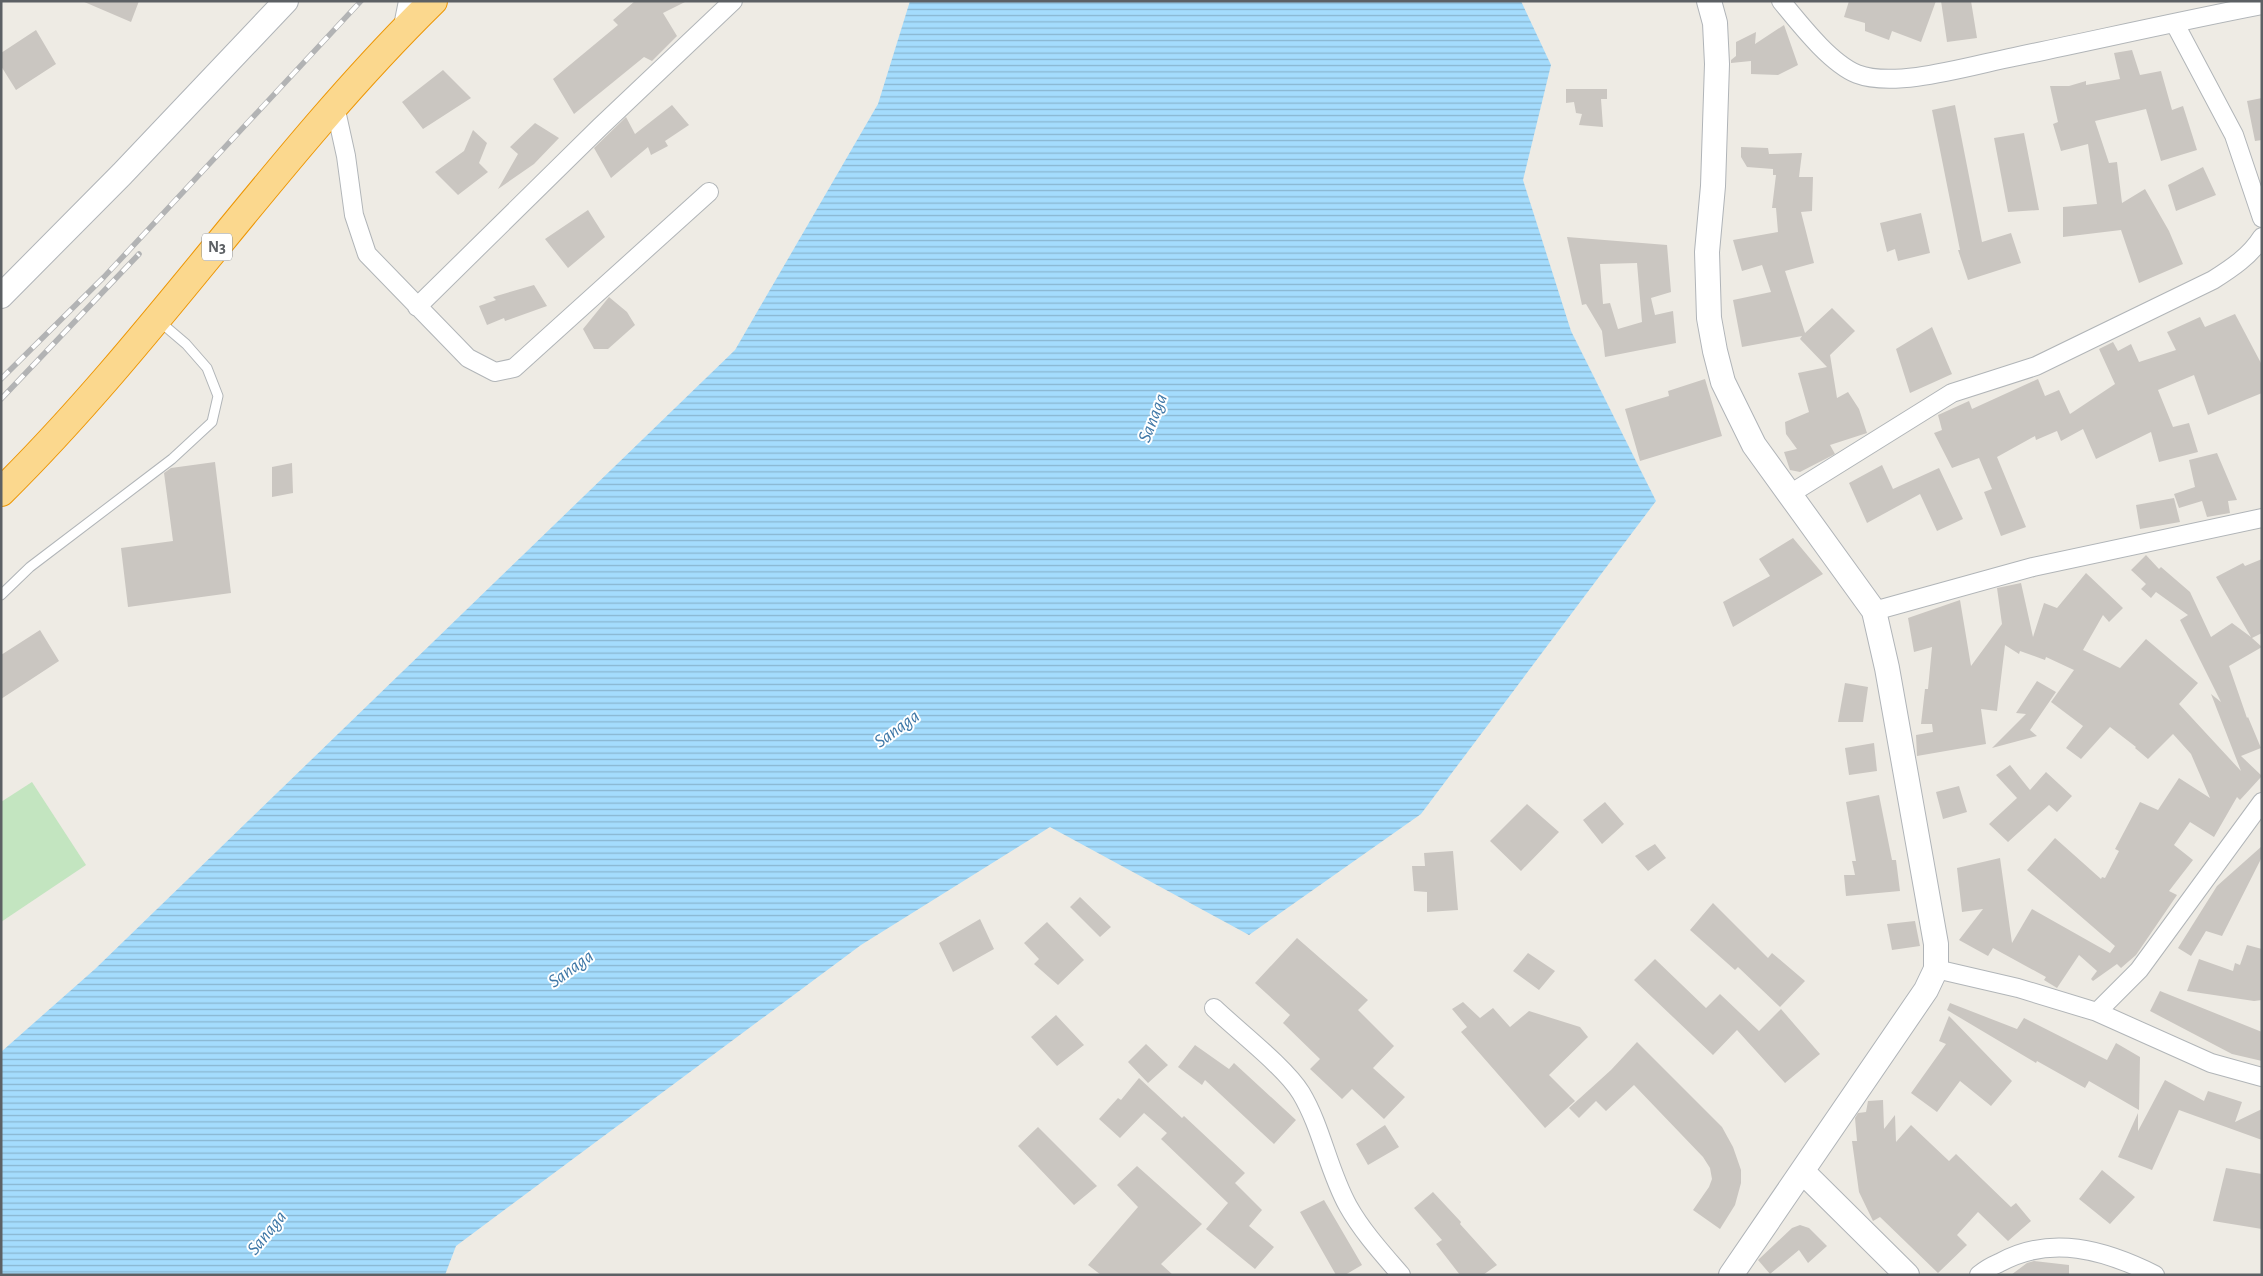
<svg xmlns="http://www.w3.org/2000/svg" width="2263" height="1276" font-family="'Alegreya Sans',sans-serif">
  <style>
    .green { fill: #c3e5c0 }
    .water { fill: url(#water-rules) }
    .building { fill: #cac6c1; fill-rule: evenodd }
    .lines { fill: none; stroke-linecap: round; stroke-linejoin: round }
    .lane-casing { stroke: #b1b5b8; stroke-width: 11 }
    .street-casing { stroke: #b1b5b8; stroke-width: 20 }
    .secondary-casing { stroke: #b0b4b8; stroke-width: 26 }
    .highway-casing { stroke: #ed9604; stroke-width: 30 }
    .lane { stroke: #fff; stroke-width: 9 }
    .street { stroke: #fff; stroke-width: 18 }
    .secondary { stroke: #fff; stroke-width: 24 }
    .highway { stroke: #fbd88e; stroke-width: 28 }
    .rail-casing { stroke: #b2b3b4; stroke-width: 5.5 }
    .rail { stroke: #fff; stroke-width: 4; stroke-dasharray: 11; stroke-linecap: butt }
    .labels { text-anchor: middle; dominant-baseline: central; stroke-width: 4; stroke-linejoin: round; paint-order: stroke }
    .shield { fill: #fff; stroke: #8d9092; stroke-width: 1 }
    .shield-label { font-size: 16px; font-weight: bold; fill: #5c6064 }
    .water-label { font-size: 19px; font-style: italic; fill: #3f78a7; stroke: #fff }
  </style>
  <defs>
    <pattern id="water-rules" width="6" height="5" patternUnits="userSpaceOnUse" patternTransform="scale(1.25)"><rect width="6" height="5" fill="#a4dcfd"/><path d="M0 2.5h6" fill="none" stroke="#89b6d0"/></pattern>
  </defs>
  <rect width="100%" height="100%" fill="#eeebe4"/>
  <!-- green -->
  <path class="green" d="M 32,782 L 86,865 L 1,922 L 1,802 Z"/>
  <!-- water -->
  <path class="water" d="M 910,1 L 1521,1 L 1551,65 L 1523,180 L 1571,331 L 1656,501 L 1421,814 L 1249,935 L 1050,827 L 861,945 L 456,1246 L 445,1275 L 1,1275 L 1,1052 L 95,969 L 735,350 L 878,104 Z"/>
  <!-- building -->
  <path class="building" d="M 82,1 L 139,1 L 131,22 Z
    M 635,1 L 687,1 L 663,13 L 677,36 L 652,61 L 644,57 L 574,114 L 553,79 L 618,25 L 613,20 Z
    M 1849,1 L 1936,1 L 1921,42 L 1892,31 L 1889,40 L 1865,31 L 1865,23 L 1844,17 Z
    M 1941,1 L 1971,1 L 1977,38 L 1947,42 Z
    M 1784,25 L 1798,65 L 1778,75 L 1751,74 L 1751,61 L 1731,63 L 1731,60 L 1736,56 L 1736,42 L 1756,32 L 1755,44 Z
    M 36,30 L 56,64 L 16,90 L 1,66 L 1,53 Z
    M 2132,50 L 2140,75 L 2161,71 L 2172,110 L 2183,106 L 2197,150 L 2161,161 L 2146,109 L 2095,121 L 2109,163 L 2117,162 L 2122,203 L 2145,189 L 2169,231 L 2183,264 L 2139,283 L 2121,230 L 2063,237 L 2063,207 L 2097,204 L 2088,144 L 2061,151 L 2053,124 L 2058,122 L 2050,86 L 2069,86 L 2086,81 L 2086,85 L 2120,79 L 2114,53 Z
    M 443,70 L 471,98 L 423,129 L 402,102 Z
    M 1566,89 L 1607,89 L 1607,99 L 1601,99 L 1603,127 L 1579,125 L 1582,114 L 1576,113 L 1574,102 L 1566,103 Z
    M 2262,98 L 2262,140 L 2255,141 L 2247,101 Z
    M 672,105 L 689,125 L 665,141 L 668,146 L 651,155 L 648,147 L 611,178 L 594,148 L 626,117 L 635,134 Z
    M 1955,105 L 1982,242 L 2011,233 L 2021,263 L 1968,280 L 1958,250 L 1960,250 L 1932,110 Z
    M 535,123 L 559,138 L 534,164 L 498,189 L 518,154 L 510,147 Z
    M 473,130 L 487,143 L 479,163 L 488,172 L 458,195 L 435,172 L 464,151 Z
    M 2024,133 L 2039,210 L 2008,212 L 1994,138 Z
    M 1741,147 L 1768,148 L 1769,154 L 1802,153 L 1799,177 L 1813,177 L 1812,211 L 1801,212 L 1814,263 L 1785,271 L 1805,333 L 1832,308 L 1855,331 L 1830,355 L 1837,398 L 1848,392 L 1859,409 L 1867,433 L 1830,445 L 1835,454 L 1800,472 L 1790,470 L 1784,452 L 1797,449 L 1786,434 L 1785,422 L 1809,412 L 1798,373 L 1827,367 L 1800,339 L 1802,336 L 1742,347 L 1733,300 L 1771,292 L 1762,265 L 1742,271 L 1733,240 L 1778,232 L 1776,208 L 1772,208 L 1776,175 L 1773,175 L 1773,169 L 1747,167 L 1741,157 Z
    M 2203,167 L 2216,195 L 2176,211 L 2168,185 Z
    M 588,210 L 605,237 L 568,268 L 545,239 Z
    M 1921,213 L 1930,253 L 1898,261 L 1895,249 L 1887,252 L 1880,223 Z
    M 1567,237 L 1667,245 L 1671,292 L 1651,298 L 1655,315 L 1673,311 L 1676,343 L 1605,357 L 1602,331 L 1586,304 L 1582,305 ZM 1637,263 L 1642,322 L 1618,329 L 1610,303 L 1603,304 L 1600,264 Z
    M 534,285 L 547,306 L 505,321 L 504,318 L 487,325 L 479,306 L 496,300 L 493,297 Z
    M 609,297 L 627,312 L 635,325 L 608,349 L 594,349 L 583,329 Z
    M 2235,314 L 2262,365 L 2262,393 L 2208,415 L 2194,375 L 2158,390 L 2173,427 L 2189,423 L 2198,452 L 2159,462 L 2151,432 L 2096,459 L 2083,429 L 2061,441 L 2057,431 L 2036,440 L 2035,436 L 1997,457 L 2026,527 L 2001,536 L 1984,492 L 1992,489 L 1979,458 L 1952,468 L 1934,433 L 1942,430 L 1938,415 L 1969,401 L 1972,409 L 2038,379 L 2045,396 L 2059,390 L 2070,414 L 2115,384 L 2099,349 L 2113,342 L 2118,351 L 2131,344 L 2139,362 L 2176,350 L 2167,332 L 2200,317 L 2205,327 Z
    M 1932,327 L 1952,374 L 1910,393 L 1896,349 Z
    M 1705,379 L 1722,436 L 1640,461 L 1625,409 L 1669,396 L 1668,391 Z
    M 2217,453 L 2237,500 L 2228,501 L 2230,513 L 2207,517 L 2202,501 L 2179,508 L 2174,494 L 2195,487 L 2189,460 Z
    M 215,462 L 231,593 L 128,607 L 121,548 L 173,541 L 164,473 L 171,468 Z
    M 292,463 L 293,493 L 272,497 L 272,467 Z
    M 1882,465 L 1893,489 L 1939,468 L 1963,519 L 1937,531 L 1920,494 L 1867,523 L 1849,483 Z
    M 2174,498 L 2180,522 L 2140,529 L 2136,505 Z
    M 1793,538 L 1823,574 L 1733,627 L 1723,602 L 1770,576 L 1759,559 Z
    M 2146,555 L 2159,569 L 2161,567 L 2190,592 L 2211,637 L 2232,623 L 2251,637 L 2216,577 L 2243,563 L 2245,566 L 2262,559 L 2262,633 L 2252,638 L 2262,647 L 2229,666 L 2247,718 L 2248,717 L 2261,748 L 2241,756 L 2262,776 L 2240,800 L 2237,797 L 2214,837 L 2190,822 L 2174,845 L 2193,860 L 2169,891 L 2177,895 L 2136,955 L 2121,968 L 2117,964 L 2093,981 L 2091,979 L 2097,971 L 2079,955 L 2057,988 L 2044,980 L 2046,977 L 1993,948 L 1988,956 L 1959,940 L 1983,909 L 1962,912 L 1957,868 L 2000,858 L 2012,943 L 2032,909 L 2110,953 L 2115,946 L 2027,870 L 2055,838 L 2101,879 L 2102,877 L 2105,878 L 2119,851 L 2115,849 L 2140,802 L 2158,810 L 2179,778 L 2210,798 L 2191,754 L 2173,734 L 2148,759 L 2135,748 L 2136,747 L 2110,727 L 2081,759 L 2066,748 L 2083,726 L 2051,702 L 2074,670 L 2046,657 L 2045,660 L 2020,651 L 2019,654 L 2005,645 L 1997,711 L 1981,709 L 1986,744 L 1917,756 L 1916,735 L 1933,732 L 1932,724 L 1921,724 L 1925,689 L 1928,689 L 1932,647 L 1914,652 L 1908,618 L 1960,600 L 1971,666 L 2002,624 L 1997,588 L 2021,583 L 2033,637 L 2044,603 L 2057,608 L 2086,573 L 2123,608 L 2109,622 L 2103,615 L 2083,650 L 2120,668 L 2146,639 L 2198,683 L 2179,704 L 2241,771 L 2211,694 L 2221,702 L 2180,620 L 2188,615 L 2156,592 L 2151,598 L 2141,589 L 2146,584 L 2131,570 Z
    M 40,630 L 59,661 L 1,699 L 1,655 Z
    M 2037,681 L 2056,692 L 2030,730 L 2037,736 L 1992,748 L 2026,714 L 2016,713 Z
    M 1845,683 L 1868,687 L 1863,722 L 1838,722 Z
    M 1874,743 L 1877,771 L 1849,775 L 1845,748 Z
    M 2010,765 L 2030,790 L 2046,772 L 2072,796 L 2057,812 L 2049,805 L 2008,842 L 1989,824 L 2017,798 L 1996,775 Z
    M 1959,786 L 1967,812 L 1943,819 L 1936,792 Z
    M 1879,795 L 1892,860 L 1896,860 L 1900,891 L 1846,896 L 1844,875 L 1855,875 L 1852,861 L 1856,861 L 1846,802 Z
    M 1605,802 L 1624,824 L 1602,844 L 1583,820 Z
    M 1527,804 L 1559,832 L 1521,871 L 1490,841 Z
    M 1655,844 L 1666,858 L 1648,871 L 1635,856 Z
    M 2262,846 L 2262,857 L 2222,936 L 2206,931 L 2191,956 L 2178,948 L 2217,886 Z
    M 1453,851 L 1458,910 L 1427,912 L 1427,892 L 1414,891 L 1412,866 L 1425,866 L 1424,853 Z
    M 1080,897 L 1111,927 L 1100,937 L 1070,907 Z
    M 1713,903 L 1768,958 L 1772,953 L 1805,981 L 1780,1007 L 1738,967 L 1735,970 L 1690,930 Z
    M 980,919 L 994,949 L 953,972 L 939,943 Z
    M 1915,921 L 1920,946 L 1892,950 L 1887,924 Z
    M 1047,922 L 1084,960 L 1058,985 L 1034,964 L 1039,959 L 1024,943 Z
    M 1297,938 L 1368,1000 L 1358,1010 L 1394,1046 L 1373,1068 L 1405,1097 L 1384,1119 L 1352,1089 L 1342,1099 L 1310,1069 L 1320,1059 L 1283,1023 L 1290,1015 L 1255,983 Z
    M 2247,945 L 2262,949 L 2262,1000 L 2254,1001 L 2187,991 L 2199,959 L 2233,971 L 2235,963 L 2240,965 Z
    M 1528,953 L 1555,971 L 1539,990 L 1513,971 Z
    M 1655,959 L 1706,1008 L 1720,994 L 1759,1031 L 1781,1009 L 1820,1054 L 1785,1083 L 1737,1030 L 1713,1055 L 1634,980 Z
    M 2160,991 L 2262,1032 L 2262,1061 L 2232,1054 L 2150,1011 Z
    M 1463,1002 L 1480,1018 L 1493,1008 L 1510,1027 L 1529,1011 L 1580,1027 L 1588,1037 L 1549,1075 L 1575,1101 L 1545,1128 L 1461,1032 L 1467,1027 L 1452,1009 Z
    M 1950,1003 L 2017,1029 L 2024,1018 L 2107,1060 L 2116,1043 L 2140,1057 L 2139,1110 L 2089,1081 L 2085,1088 L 2037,1061 L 2036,1063 L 1947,1010 Z
    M 1056,1015 L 1084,1045 L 1057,1066 L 1031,1037 Z
    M 1949,1016 L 2012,1081 L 1991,1106 L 1960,1081 L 1937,1112 L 1911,1093 L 1946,1044 L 1939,1041 Z
    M 1637,1042 L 1722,1127 L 1733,1147 L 1741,1170 L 1741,1183 L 1735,1205 L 1720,1229 L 1693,1210 L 1709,1187 L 1712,1179 L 1710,1168 L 1703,1157 L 1634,1085 L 1606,1111 L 1596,1101 L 1579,1118 L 1569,1108 L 1611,1070 Z
    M 1146,1044 L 1168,1065 L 1148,1083 L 1128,1062 Z
    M 1195,1045 L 1229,1069 L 1234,1063 L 1296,1120 L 1274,1144 L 1205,1080 L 1202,1085 L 1178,1067 Z
    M 1139,1078 L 1182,1118 L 1184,1116 L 1245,1173 L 1235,1183 L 1262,1210 L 1249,1226 L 1274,1247 L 1255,1269 L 1206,1229 L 1228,1203 L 1161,1139 L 1167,1133 L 1144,1113 L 1120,1138 L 1099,1119 L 1118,1098 L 1121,1100 Z
    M 2165,1080 L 2204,1101 L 2208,1091 L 2242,1102 L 2235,1122 L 2262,1109 L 2262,1140 L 2179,1110 L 2152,1170 L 2118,1157 L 2138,1113 L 2138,1131 Z
    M 1883,1100 L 1884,1129 L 1895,1115 L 1896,1142 L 1911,1125 L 1949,1161 L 1956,1154 L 2011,1207 L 2016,1203 L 2031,1221 L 2008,1241 L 1978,1212 L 1957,1235 L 1967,1245 L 1938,1273 L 1880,1217 L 1873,1221 L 1859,1192 L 1852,1141 L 1857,1141 L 1855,1118 L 1858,1113 L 1866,1112 L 1868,1101 Z
    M 1385,1125 L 1399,1147 L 1368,1165 L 1356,1144 Z
    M 1038,1127 L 1097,1186 L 1074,1205 L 1018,1146 Z
    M 1137,1166 L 1202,1224 L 1161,1264 L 1173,1275 L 1101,1275 L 1088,1265 L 1138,1207 L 1117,1185 Z
    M 2226,1168 L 2262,1174 L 2262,1229 L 2213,1221 Z
    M 2102,1170 L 2135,1197 L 2110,1224 L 2079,1199 Z
    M 1433,1192 L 1461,1222 L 1460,1224 L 1497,1265 L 1483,1275 L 1460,1275 L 1436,1244 L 1442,1240 L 1414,1208 Z
    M 1324,1200 L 1362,1265 L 1345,1275 L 1336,1275 L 1300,1212 Z
    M 1800,1225 L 1809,1228 L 1827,1246 L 1808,1263 L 1799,1250 L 1770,1274 L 1758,1260 L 1792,1228 Z
    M 2034,1261 L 2069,1265 L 2069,1275 L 2011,1275 L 2027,1263 Z"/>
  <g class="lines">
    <!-- lane casing -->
    <g class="lane-casing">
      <path id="lane" d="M 1,595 L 30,567 L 172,459 L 212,422 L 218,396 L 207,368 L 186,344 L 159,321"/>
    </g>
    <!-- street casing -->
    <g class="street-casing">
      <path id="street" d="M 1781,1 C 1800,24 1830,63 1857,74 C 1896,89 1973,65 2014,57 C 2096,40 2179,21 2262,5
        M 2175,24 L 2234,135 L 2262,218
        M 402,31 L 408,1
        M 335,106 L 346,156 L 354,215 L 367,254 L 468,358 L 495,372 L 514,368 L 709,192
        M 417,307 L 600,127 L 733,1
        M 1790,494 L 1952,393 L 2036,366 L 2213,280 C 2232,268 2250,256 2262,237
        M 1874,611 L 2033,567 L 2262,518
        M 1936,969 L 2018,988 L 2097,1012 L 2211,1063 L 2262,1077
        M 1214,1008 C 1238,1031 1285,1067 1301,1093 C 1322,1128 1328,1170 1348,1206 C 1362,1231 1382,1253 1401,1275
        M 2097,1012 L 2139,970 L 2262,802
        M 1979,1275 C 1985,1270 1992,1266 1999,1263 C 2051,1234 2105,1250 2155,1275"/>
    </g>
    <!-- secondary casing -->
    <g class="secondary-casing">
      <path id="secondary" d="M 1709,1 L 1715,23 L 1717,64 L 1713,186 L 1707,252 L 1709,318 L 1715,351 L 1723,382 L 1754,445 L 1874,611 L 1887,668 L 1936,944 L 1936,969 L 1926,990 L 1731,1275
        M 1,296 L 122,174 L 286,1
        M 1803,1172 L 1907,1275"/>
    </g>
    <!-- highway casing -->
    <g class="highway-casing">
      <path id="highway" d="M 1,492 C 156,339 277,154 433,1"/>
    </g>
    <!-- lane -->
    <use href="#lane" class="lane"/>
    <!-- street -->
    <use href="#street" class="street"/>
    <!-- secondary -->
    <use href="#secondary" class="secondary"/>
    <!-- highway -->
    <use href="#highway" class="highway"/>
    <!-- rail casing -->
    <g class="rail-casing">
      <path id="rail" d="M 1,379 L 104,277 L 361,1
        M 1,399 L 139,254"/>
    </g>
    <!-- rail -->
    <use href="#rail" class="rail"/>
  </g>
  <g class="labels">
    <!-- shield labels -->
    <rect class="shield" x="202" y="233.5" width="30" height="27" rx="4"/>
    <g class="shield-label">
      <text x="217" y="247">N3</text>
    </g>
    <!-- water labels -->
    <g class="water-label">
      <text transform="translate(1153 418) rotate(-69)">Sanaga</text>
      <text transform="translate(897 729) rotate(-36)">Sanaga</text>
      <text transform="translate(571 969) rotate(-36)">Sanaga</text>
      <text transform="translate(267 1233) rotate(-51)">Sanaga</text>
    </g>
  </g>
  <!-- border -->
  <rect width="2263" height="1276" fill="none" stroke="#5c6064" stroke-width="5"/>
</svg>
